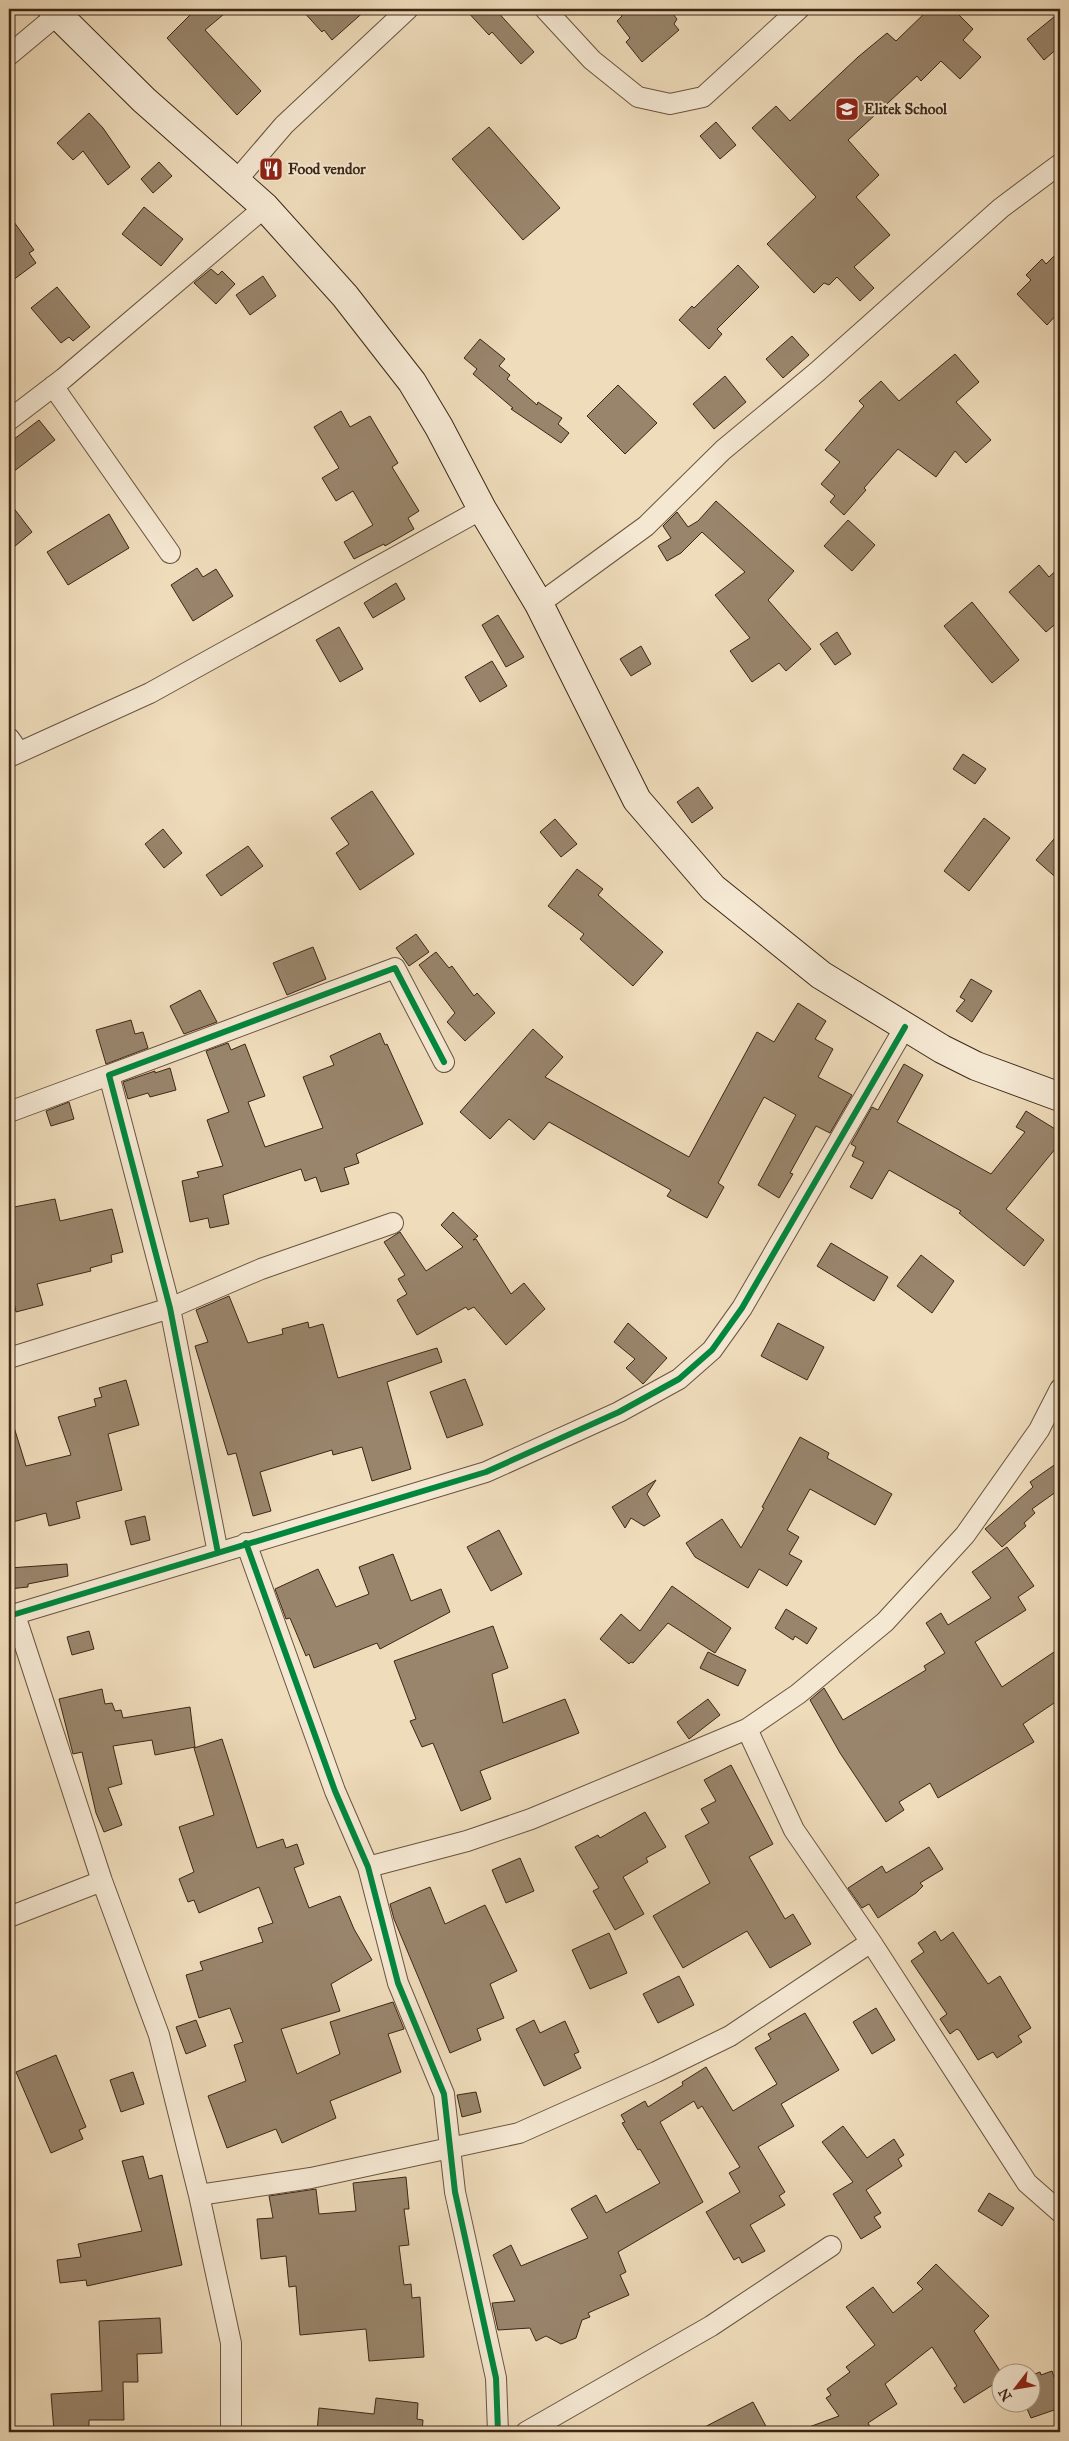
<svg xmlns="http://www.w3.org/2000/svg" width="1069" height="2441" font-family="'IM FELL Great Primer',serif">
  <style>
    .building { fill: #99856c; stroke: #3c2716 }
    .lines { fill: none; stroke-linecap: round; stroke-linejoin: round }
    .minor-casing { stroke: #69543f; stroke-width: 22 }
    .secondary-casing { stroke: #3c2716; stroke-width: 30 }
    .minor { stroke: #f5e8d3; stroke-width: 20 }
    .secondary { stroke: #f5e8d3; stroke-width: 28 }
    .cycleway-casing { stroke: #f5e8d3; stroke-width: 9 }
    .cycleway { stroke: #00873e; stroke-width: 6 }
    .labels { text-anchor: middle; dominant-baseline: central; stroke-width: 4; stroke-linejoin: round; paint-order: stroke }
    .poi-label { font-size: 15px; font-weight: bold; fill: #3c2716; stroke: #f5e8d3; text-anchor: start }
  </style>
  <rect width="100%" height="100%" fill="#efdcbb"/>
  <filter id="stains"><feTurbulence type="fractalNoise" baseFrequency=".004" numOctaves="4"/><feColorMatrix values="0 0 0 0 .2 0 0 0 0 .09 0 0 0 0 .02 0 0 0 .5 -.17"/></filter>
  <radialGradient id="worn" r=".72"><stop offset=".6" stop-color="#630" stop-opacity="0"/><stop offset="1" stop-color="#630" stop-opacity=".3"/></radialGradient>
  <!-- building -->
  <path class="building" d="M 196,9 L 230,9 L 205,30 L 261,91 L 237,115 L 167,38 Z
    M 301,9 L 367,9 L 332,40 L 324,30 L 322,32 Z
    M 465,9 L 495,9 L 534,52 L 521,64 L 492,32 L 489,35 Z
    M 616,9 L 669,9 L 677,19 L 674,24 L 679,30 L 642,62 L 626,42 L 630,38 L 617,21 L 622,16 Z
    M 929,9 L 953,9 L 973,29 L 963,40 L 981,57 L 960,79 L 941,61 L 921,81 L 917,76 L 848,140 L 879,175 L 856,197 L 890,235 L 854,267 L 874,288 L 860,301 L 837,277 L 829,285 L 824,283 L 814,293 L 767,244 L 816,197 L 752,128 L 776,106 L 790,121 L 858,57 L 887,33 L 896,41 Z
    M 1060,12 L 1060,46 L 1044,60 L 1027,39 Z
    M 89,113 L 103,128 L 130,167 L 108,185 L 83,151 L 73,160 L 57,143 Z
    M 716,122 L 736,145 L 720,159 L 700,136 Z
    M 489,127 L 560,208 L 523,240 L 452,159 Z
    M 159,162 L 172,176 L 153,193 L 141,179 Z
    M 144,207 L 183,239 L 161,266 L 122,234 Z
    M 9,215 L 34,250 L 29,253 L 36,263 L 9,283 Z
    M 1060,250 L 1060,311 L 1047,325 L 1017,294 L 1031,280 L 1026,275 L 1042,259 L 1046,264 Z
    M 738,265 L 759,287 L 717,329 L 722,334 L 709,349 L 679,320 L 692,306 L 694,308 Z
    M 211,269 L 218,275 L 222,271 L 235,284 L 216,304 L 194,283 Z
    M 263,276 L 276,296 L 250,315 L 236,295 Z
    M 57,287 L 90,327 L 73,341 L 69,337 L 61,343 L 31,308 Z
    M 792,336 L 809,355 L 783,378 L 766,359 Z
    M 480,339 L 505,359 L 499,366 L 510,375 L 507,379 L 537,405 L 538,402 L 562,418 L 558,424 L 569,433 L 561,443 L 511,409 L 513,408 L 473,374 L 477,369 L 464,358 Z
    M 955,354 L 979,382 L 956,402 L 991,440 L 966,463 L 955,451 L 936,477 L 898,449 L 864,488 L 866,490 L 844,515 L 830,502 L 835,496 L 821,484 L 840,462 L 825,450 L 864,406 L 859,401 L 881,381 L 899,401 Z
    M 725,376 L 746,402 L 714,429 L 693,404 Z
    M 618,385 L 657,423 L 625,454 L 587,416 Z
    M 341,411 L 350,427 L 370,416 L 398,463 L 392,467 L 419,511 L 408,518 L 414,529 L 385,546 L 384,544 L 354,559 L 344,542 L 373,525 L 353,491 L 336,501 L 322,478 L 339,468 L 314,427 Z
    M 39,420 L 55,440 L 9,475 L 9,443 Z
    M 716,501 L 794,571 L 768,600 L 811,649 L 786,671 L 779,663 L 752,682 L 730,651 L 750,638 L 715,595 L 745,572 L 702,532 L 681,553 L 667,561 L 658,546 L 671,538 L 663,526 L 677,512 L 688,527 L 698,521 Z
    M 9,502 L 32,532 L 9,551 Z
    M 109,514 L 129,548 L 68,585 L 47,552 Z
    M 848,520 L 875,545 L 852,571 L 824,546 Z
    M 1039,565 L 1049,577 L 1060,567 L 1060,620 L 1046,632 L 1009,592 Z
    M 197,568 L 203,577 L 216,569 L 233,596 L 193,621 L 171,585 Z
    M 396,583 L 405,599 L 373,618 L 364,603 Z
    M 972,602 L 1019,660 L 992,683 L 944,626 Z
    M 498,615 L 524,657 L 506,667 L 482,625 Z
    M 339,627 L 363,669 L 340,682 L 316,640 Z
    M 837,632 L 851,654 L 835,665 L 820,644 Z
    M 641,646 L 651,664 L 631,676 L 620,659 Z
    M 492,661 L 507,686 L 480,702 L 465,677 Z
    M 963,754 L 986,769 L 975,784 L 953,769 Z
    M 698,787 L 713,808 L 692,823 L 677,802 Z
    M 372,791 L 414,854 L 360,890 L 336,853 L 349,844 L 331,818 Z
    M 984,818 L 1010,838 L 969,891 L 944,871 Z
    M 555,819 L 577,844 L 561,857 L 540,832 Z
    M 163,829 L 182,853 L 164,868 L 145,844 Z
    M 1060,832 L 1060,881 L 1036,860 Z
    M 248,846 L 263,866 L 221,896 L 206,875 Z
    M 577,869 L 603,889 L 598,895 L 663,952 L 633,986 L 580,939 L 584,934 L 548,906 Z
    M 416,934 L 429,952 L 409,966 L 396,948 Z
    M 313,947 L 326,979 L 287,995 L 273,963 Z
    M 436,952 L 449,968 L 452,966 L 474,996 L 477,993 L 495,1013 L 465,1041 L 447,1022 L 455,1013 L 419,965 Z
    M 971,979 L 992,991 L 972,1022 L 956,1011 L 965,1000 L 960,997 Z
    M 200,990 L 217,1022 L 184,1034 L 170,1006 Z
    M 798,1003 L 826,1021 L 815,1039 L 833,1049 L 818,1077 L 852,1095 L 830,1133 L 816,1126 L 790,1173 L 793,1174 L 779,1198 L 758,1185 L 796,1115 L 764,1097 L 718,1183 L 724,1187 L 707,1218 L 667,1196 L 671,1190 L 549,1122 L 534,1140 L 509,1119 L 490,1139 L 460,1112 L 533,1029 L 563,1057 L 545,1077 L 689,1157 L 757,1032 L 774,1042 Z
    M 131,1020 L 135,1034 L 143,1032 L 148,1048 L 106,1064 L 96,1030 Z
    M 380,1033 L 385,1045 L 387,1044 L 423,1124 L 356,1154 L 359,1163 L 344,1168 L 349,1184 L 321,1192 L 316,1177 L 305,1181 L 301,1169 L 223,1195 L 229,1224 L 210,1228 L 208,1218 L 190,1222 L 182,1181 L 199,1177 L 197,1172 L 223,1166 L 207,1120 L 229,1112 L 206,1051 L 228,1043 L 231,1050 L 245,1044 L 265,1096 L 248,1102 L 265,1147 L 323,1128 L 303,1077 L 334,1065 L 330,1056 Z
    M 904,1064 L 923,1075 L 897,1122 L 991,1174 L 1025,1132 L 1016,1127 L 1026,1111 L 1060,1132 L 1060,1143 L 1006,1209 L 1044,1240 L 1024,1266 L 959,1213 L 961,1211 L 889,1170 L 872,1199 L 850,1187 L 864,1162 L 852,1156 L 856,1147 L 851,1144 L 872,1107 L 878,1110 Z
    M 170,1068 L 176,1090 L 150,1097 L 148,1093 L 128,1099 L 123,1082 L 155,1071 L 155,1073 Z
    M 69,1102 L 74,1119 L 51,1126 L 46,1111 Z
    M 55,1199 L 60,1221 L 112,1209 L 123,1252 L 111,1255 L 112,1262 L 90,1268 L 91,1271 L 37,1284 L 43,1305 L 16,1312 L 9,1278 L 9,1208 Z
    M 453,1212 L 478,1236 L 473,1240 L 476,1239 L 511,1294 L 524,1283 L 545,1309 L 506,1345 L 474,1307 L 468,1310 L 466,1307 L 417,1335 L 397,1300 L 407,1294 L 398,1279 L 405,1275 L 384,1242 L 400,1232 L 426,1271 L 463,1247 L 441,1225 Z
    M 831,1243 L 888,1277 L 874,1301 L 817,1266 Z
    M 921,1255 L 954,1281 L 932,1313 L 897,1286 Z
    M 229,1296 L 248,1343 L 283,1334 L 282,1329 L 308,1322 L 309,1328 L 323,1324 L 338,1378 L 437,1348 L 442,1362 L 387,1382 L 411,1469 L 372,1481 L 362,1447 L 333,1455 L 332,1450 L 260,1472 L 271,1511 L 253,1516 L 236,1453 L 228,1455 L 195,1346 L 208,1342 L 196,1310 Z
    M 628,1323 L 667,1358 L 643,1384 L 626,1368 L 635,1359 L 614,1342 Z
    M 778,1323 L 824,1347 L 807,1380 L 761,1356 Z
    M 465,1379 L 483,1425 L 447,1438 L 430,1392 Z
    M 126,1380 L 139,1425 L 108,1434 L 122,1490 L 76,1502 L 80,1518 L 49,1526 L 46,1513 L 9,1523 L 9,1425 L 13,1424 L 26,1466 L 71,1455 L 58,1417 L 96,1406 L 94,1399 L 102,1397 L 99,1388 Z
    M 800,1437 L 829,1453 L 827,1458 L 892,1494 L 875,1525 L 810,1489 L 787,1530 L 799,1537 L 789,1554 L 802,1561 L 787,1586 L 759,1569 L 748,1588 L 695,1557 L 686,1543 L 722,1519 L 741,1548 L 764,1508 L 762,1507 Z
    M 1060,1461 L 1060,1489 L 1032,1509 L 1035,1513 L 1024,1523 L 1026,1526 L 1002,1547 L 985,1529 L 1033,1487 L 1030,1482 Z
    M 656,1480 L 647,1494 L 660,1516 L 644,1526 L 631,1518 L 625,1528 L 612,1507 Z
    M 145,1516 L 150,1540 L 131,1545 L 125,1521 Z
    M 499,1530 L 522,1574 L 491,1591 L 467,1547 Z
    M 1007,1547 L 1034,1586 L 1018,1597 L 1026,1610 L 975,1642 L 1002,1687 L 1060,1648 L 1060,1699 L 1023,1724 L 1034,1742 L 938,1798 L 930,1783 L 899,1802 L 904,1810 L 886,1822 L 840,1753 L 810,1700 L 824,1688 L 843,1720 L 926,1670 L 924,1666 L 945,1653 L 926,1623 L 941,1613 L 948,1625 L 991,1598 L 972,1572 Z
    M 393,1554 L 411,1601 L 441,1589 L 450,1612 L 380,1649 L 377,1643 L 314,1668 L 309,1654 L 306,1656 L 290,1618 L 286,1619 L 275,1589 L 318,1569 L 336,1607 L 369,1594 L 359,1567 Z
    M 67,1564 L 68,1576 L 28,1584 L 28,1587 L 9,1589 L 9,1568 Z
    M 672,1586 L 731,1628 L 715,1653 L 668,1623 L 633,1663 L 631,1662 L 629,1664 L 600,1639 L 621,1614 L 640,1631 Z
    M 786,1609 L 817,1628 L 807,1644 L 795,1636 L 793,1640 L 775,1628 Z
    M 493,1626 L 508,1668 L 492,1674 L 503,1723 L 565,1699 L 579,1733 L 480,1771 L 491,1799 L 461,1811 L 433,1743 L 422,1747 L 410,1721 L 416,1719 L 394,1661 Z
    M 89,1631 L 94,1649 L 72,1655 L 67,1637 Z
    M 708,1652 L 746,1670 L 738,1686 L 700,1668 Z
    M 102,1689 L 105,1704 L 112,1703 L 115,1711 L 121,1710 L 123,1718 L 190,1707 L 195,1747 L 155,1755 L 152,1740 L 113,1746 L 122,1784 L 108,1788 L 122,1825 L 104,1832 L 96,1813 L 82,1752 L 73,1754 L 59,1699 Z
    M 708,1699 L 720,1715 L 689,1739 L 677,1722 Z
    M 222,1739 L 257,1848 L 283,1839 L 286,1848 L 297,1844 L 304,1864 L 294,1868 L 309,1908 L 340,1896 L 354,1929 L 372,1960 L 331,1984 L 340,2011 L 281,2029 L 297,2074 L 340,2054 L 330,2022 L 393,2002 L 404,2029 L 388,2034 L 401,2072 L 330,2101 L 336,2118 L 282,2143 L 276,2129 L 227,2148 L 208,2096 L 246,2081 L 234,2045 L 243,2042 L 230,2008 L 199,2018 L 186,1975 L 203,1970 L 200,1962 L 263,1942 L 258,1928 L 273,1923 L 259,1887 L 199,1913 L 194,1900 L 188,1902 L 179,1879 L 194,1872 L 179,1827 L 214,1815 L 194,1748 Z
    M 731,1765 L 773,1844 L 749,1857 L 785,1919 L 793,1914 L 811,1944 L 770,1968 L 747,1931 L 683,1968 L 653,1916 L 710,1883 L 685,1836 L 709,1823 L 701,1809 L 716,1801 L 704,1780 Z
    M 645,1812 L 666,1847 L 646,1858 L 648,1862 L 623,1877 L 644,1914 L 615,1930 L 593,1891 L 599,1888 L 575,1847 L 598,1835 L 600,1838 Z
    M 929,1847 L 943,1869 L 920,1883 L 923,1886 L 916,1893 L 878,1918 L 869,1904 L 862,1908 L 848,1888 L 882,1866 L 886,1873 Z
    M 520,1858 L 534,1891 L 506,1903 L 492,1870 Z
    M 430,1887 L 445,1924 L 485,1905 L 517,1971 L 490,1984 L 504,2018 L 477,2029 L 481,2040 L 450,2053 L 394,1919 L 390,1904 Z
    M 935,1931 L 941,1941 L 953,1932 L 988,1984 L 1000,1976 L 1031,2028 L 1018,2036 L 1022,2042 L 997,2058 L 993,2052 L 978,2060 L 960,2031 L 957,2029 L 950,2034 L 940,2019 L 947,2014 L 911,1961 L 924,1952 L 918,1943 Z
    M 609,1933 L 627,1973 L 590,1989 L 572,1950 Z
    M 679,1976 L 694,2005 L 658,2023 L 643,1994 Z
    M 876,2008 L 895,2040 L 872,2054 L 853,2022 Z
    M 805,2013 L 839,2070 L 781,2104 L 794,2126 L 758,2147 L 785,2192 L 779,2196 L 785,2205 L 750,2225 L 765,2251 L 742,2263 L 739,2257 L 734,2260 L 706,2212 L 740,2192 L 729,2173 L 740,2167 L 702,2106 L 698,2109 L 694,2101 L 660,2122 L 703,2202 L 618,2252 L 626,2272 L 620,2275 L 629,2295 L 588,2313 L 590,2317 L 582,2320 L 576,2338 L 561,2344 L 546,2336 L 536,2341 L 530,2328 L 498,2330 L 492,2303 L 515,2301 L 493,2255 L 511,2245 L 521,2266 L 588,2238 L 571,2209 L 596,2195 L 606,2213 L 660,2183 L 640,2149 L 638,2150 L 622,2123 L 625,2122 L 621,2115 L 645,2101 L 648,2107 L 683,2085 L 682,2082 L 706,2067 L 733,2111 L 777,2084 L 755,2048 L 771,2039 L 768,2034 Z
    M 196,2020 L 206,2046 L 186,2054 L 176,2027 Z
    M 534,2020 L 540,2033 L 565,2021 L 579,2052 L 574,2054 L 581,2068 L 544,2086 L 516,2029 Z
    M 56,2055 L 86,2127 L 79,2130 L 83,2139 L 51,2153 L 16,2072 Z
    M 133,2072 L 144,2104 L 121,2112 L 110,2080 Z
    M 476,2092 L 481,2112 L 462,2117 L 457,2095 Z
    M 843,2126 L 867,2158 L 894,2139 L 904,2155 L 898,2159 L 902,2166 L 866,2190 L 881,2213 L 874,2217 L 881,2227 L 861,2239 L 833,2194 L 853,2182 L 822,2142 Z
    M 143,2156 L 149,2179 L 162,2175 L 182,2265 L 87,2286 L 86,2280 L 60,2283 L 57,2260 L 81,2257 L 78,2244 L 142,2231 L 122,2161 Z
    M 406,2177 L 409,2209 L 404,2209 L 409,2245 L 399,2246 L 404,2285 L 411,2284 L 412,2298 L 420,2297 L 424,2357 L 369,2361 L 366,2329 L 300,2335 L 296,2286 L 289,2287 L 286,2256 L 261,2259 L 257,2219 L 273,2218 L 269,2196 L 316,2189 L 319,2214 L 356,2211 L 353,2183 Z
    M 989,2193 L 1014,2208 L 1002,2226 L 978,2211 Z
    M 936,2264 L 989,2316 L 974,2331 L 1002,2374 L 1002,2379 L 964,2403 L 954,2388 L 957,2386 L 932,2347 L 885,2384 L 897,2404 L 868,2423 L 873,2432 L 801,2432 L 801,2430 L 839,2416 L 826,2398 L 831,2395 L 827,2389 L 850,2372 L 846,2367 L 875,2345 L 846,2307 L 873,2287 L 893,2313 L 923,2289 L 917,2283 Z
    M 160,2318 L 162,2353 L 137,2354 L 138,2382 L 123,2382 L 124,2420 L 89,2420 L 89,2428 L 54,2431 L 51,2394 L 102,2391 L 99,2321 Z
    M 1052,2371 L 1060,2395 L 1060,2408 L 1031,2418 L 1025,2404 L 1032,2404 L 1032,2375 L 1040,2372 L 1041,2375 Z
    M 376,2398 L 418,2403 L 417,2419 L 423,2420 L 422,2432 L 317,2432 L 319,2408 L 374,2414 Z
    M 753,2402 L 769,2432 L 695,2432 Z"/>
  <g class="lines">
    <!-- minor casing -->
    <g class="minor-casing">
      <path id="minor" d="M 545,9 L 592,60 L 638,97 L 670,104 L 703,97 L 799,9
        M 9,55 L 57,15
        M 236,181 L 284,125 L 408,9
        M 53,386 L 170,553
        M 9,420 L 64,378 L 265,207
        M 539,604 L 646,526 L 723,450 L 817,372 L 1001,208 L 1060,164
        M 9,738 L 19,752
        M 9,757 L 150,693 L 482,509
        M 9,1112 L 109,1075
        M 9,1358 L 170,1308 L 261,1269 L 393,1223
        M 246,1543 L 335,1791 L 368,1867 L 398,1983 L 444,2094 L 455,2192 L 496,2378 L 498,2432
        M 218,1553 L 170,1308 L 109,1075 L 395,968 L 444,1062
        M 15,1615 L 102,1881 L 159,2035 L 199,2195 L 231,2343 L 231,2432
        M 9,1616 L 486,1472 L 619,1412 L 679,1379 L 712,1350 L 742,1308 L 905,1027
        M 747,1729 L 794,1830 L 871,1942 L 1027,2183 L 1060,2212
        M 368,1867 L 467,1841 L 531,1819 L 747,1729 L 798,1694 L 885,1622 L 965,1535 L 1039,1430 L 1060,1389
        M 9,1917 L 102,1881
        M 199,2195 L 311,2178 L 519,2133 L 656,2072 L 730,2036 L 871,1942
        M 526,2432 L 711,2326 L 831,2246"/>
    </g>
    <!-- secondary casing -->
    <g class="secondary-casing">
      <path id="secondary" d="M 52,9 L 144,100 L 265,207 L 345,296 L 412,382 L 439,427 L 482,509 L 539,604 L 637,800 L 713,888 L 821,975 L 942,1049 L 976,1066 L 1060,1097"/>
    </g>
    <!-- minor -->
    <use href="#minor" class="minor"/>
    <!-- secondary -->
    <use href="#secondary" class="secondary"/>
    <!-- cycleway casing -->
    <g class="cycleway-casing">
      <path id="cycleway" d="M 246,1543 L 335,1791 L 368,1867 L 398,1983 L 444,2094 L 455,2192 L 496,2378 L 498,2432
        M 218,1553 L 170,1308 L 109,1075 L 395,968 L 444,1062
        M 9,1616 L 486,1472 L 619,1412 L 679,1379 L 712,1350 L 742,1308 L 905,1027"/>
    </g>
    <!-- cycleway -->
    <use href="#cycleway" class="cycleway"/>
  </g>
  <!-- icons -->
  <defs>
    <g id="school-square" transform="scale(1.25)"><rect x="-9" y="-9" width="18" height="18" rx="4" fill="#8f2418" stroke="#f5e8d3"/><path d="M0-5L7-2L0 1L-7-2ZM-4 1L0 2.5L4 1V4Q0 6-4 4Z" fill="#fff"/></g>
    <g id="restaurant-square" transform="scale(1.25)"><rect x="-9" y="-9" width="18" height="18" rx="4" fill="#8f2418" stroke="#f5e8d3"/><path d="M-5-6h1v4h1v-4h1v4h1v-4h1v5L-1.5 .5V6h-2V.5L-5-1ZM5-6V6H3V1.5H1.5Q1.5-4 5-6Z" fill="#fff"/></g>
  </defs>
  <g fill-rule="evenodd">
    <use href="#school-square" x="847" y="109"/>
    <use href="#restaurant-square" x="271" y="169"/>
  </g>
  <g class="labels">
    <!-- poi labels -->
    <g class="poi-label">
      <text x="864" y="109">Elitek School</text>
      <text x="288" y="169">Food vendor</text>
    </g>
  </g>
  <!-- margin -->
  <rect width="1069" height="2441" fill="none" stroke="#efdcbb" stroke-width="30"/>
  <rect x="10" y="10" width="1049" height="2421" fill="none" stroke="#3c2716" stroke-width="2.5"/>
  <rect x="15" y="15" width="1039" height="2411" fill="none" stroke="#3c2716"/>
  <!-- north arrow -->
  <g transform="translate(1016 2388) rotate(239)"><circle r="24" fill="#f5e8d3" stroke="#ab9b87"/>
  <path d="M0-4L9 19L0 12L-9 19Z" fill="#8f2418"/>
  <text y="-8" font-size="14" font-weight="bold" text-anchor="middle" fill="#3c2716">N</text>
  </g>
  <rect width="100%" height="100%" filter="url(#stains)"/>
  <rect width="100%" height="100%" fill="url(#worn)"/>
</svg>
